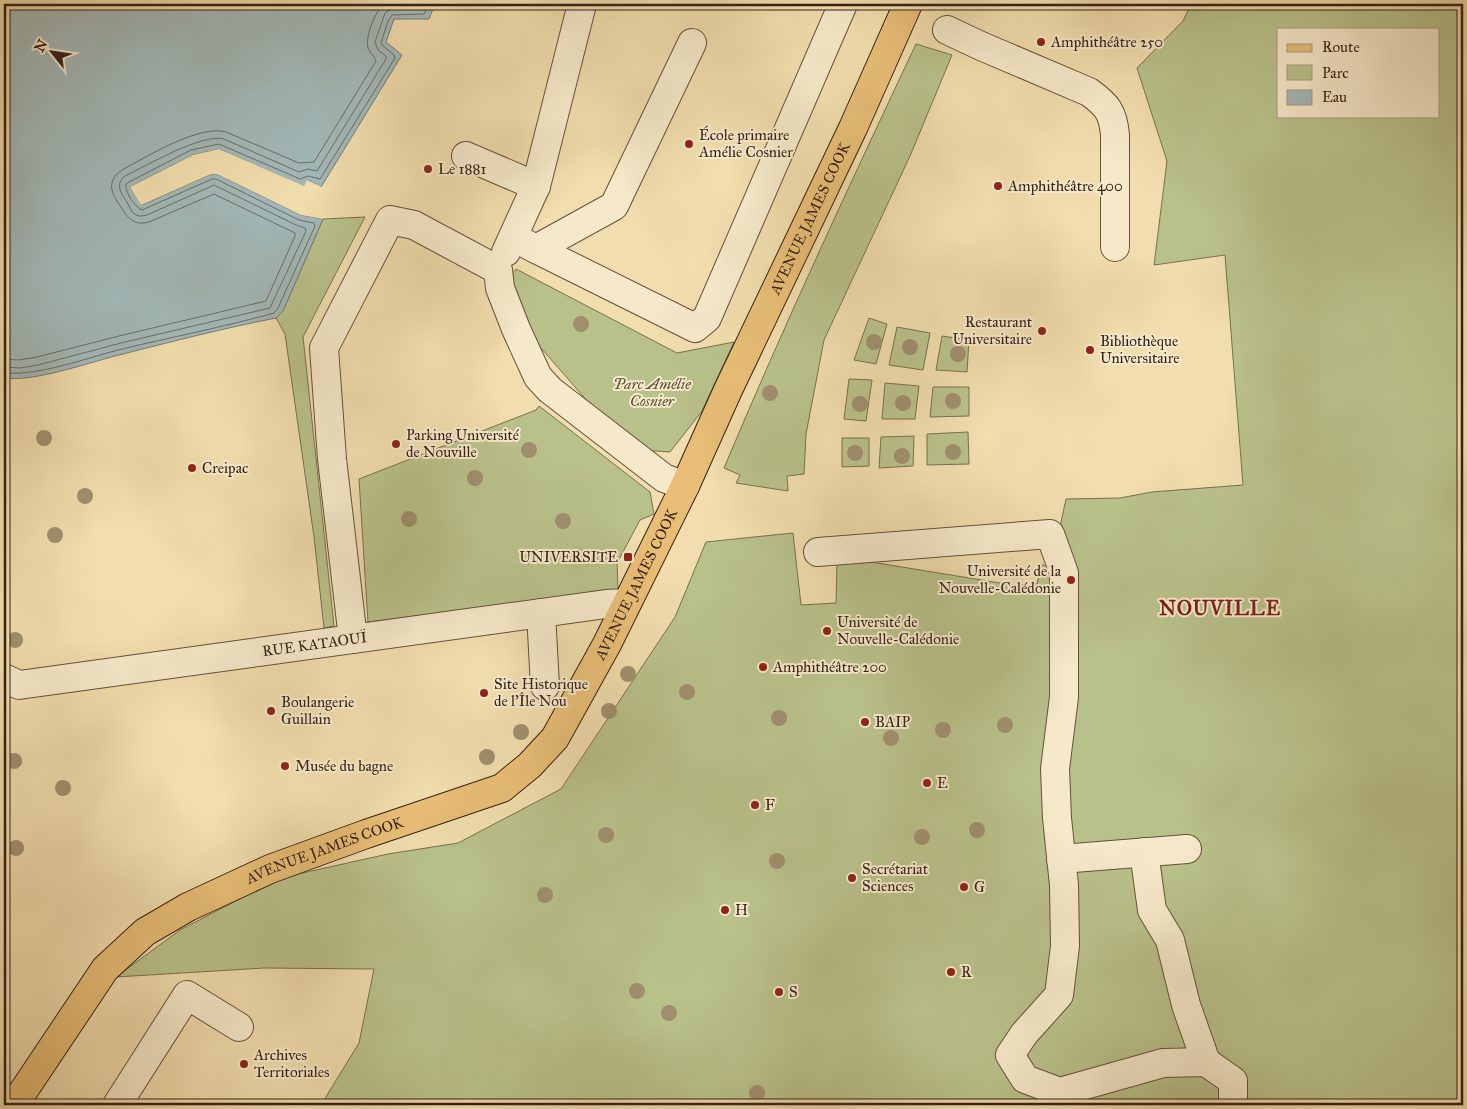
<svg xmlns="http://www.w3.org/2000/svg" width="1467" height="1109" font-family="'IM FELL Great Primer',serif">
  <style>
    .green { fill: #b9c18a; stroke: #787050; fill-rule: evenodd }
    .water { fill: #a2b8b7; stroke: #777b77 }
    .pier { fill: #f1ddad }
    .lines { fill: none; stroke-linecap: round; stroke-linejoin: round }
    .shore { stroke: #6c6c67; stroke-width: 1 }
    .minor-casing { stroke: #654f3c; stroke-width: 30 }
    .major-casing { stroke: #362017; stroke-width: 30 }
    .minor { stroke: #f6e9ca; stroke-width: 28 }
    .major { stroke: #e8be76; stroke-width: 28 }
    .tree { fill: #a08f6e }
    .poi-dot { fill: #8f2418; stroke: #f6e9ca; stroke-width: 2 }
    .labels { text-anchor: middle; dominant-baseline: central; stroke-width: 4; stroke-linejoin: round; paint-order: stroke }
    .poi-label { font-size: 15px; fill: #362017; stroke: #f6e9ca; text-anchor: start }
    .street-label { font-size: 15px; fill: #362017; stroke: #f6e9ca }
    .park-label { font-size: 15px; font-style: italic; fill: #5d503a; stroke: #f6e9ca }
    .district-label { font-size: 20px; font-weight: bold; letter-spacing: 1px; fill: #7a1f14; stroke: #f6e9ca }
  </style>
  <rect width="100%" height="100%" fill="#f1ddad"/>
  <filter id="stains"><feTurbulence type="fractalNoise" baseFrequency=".004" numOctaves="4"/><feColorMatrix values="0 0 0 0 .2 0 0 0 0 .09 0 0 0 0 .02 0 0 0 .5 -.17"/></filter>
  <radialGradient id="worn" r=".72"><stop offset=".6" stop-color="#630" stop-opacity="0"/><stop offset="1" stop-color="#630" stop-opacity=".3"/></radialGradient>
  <!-- green -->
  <path class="green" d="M 1191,4 L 1463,4 L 1463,1105 L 321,1105 L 359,1043 L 374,969 L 264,968 L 116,977 L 180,930 L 280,878 L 388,854 L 458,843 L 561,789 L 675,617 L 706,542 L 793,533 L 801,605 L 836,603 L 837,564 L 859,560 L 1012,585 L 1037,584 L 1041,564 L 1051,569 L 1066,499 L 1120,498 L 1152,492 L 1243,485 L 1225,255 L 1154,265 L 1167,161 L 1137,68 L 1183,21 ZM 1278,29 L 1438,29 L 1438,116 L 1278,116 Z
    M 916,44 L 952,55 L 910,156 L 824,340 L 806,434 L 804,474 L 787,476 L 788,491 L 736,483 L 740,475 L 724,468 C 784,325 850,184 916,44 Z
    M 365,217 L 303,337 L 334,626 L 324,628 L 314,537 L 285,334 L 276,318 L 283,311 L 323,219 Z
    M 516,269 L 677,353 L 734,342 L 702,411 L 670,452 L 640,450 L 596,411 L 534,340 L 506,281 Z
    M 869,318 L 887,324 L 876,364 L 854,360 Z
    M 897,327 L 930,333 L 923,370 L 889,365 Z
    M 942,336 L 969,340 L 967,372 L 936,370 Z
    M 849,379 L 872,380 L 866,421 L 844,419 Z
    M 885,383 L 919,386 L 915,419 L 882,419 Z
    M 933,387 L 969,387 L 969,416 L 930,417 Z
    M 539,406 L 650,492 L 654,514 L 640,520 L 617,563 L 618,590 L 368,622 L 359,479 L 536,410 Z
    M 968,432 L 969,464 L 927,465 L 927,434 Z
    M 914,436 L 913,466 L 879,468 L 881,437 Z
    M 842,438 L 869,438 L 869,466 L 842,467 Z"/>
  <!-- water -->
  <path class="water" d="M 4,4 L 435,4 L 429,19 L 394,19 L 386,42 L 402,55 L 321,187 L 308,180 L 304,187 L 219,149 L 193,155 L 130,187 L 142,205 L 211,174 L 217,174 L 301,215 L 323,219 L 283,311 L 276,318 C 225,328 174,341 123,354 C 97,360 26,385 4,377 Z"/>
  <!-- pier -->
  <path class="pier" d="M 219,149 L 304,186 L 307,180 L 324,188 L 321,189 L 309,184 L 306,188 L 304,189 L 218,151 L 194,157 L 133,188 L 142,202 L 210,172 L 217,171 L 302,213 L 324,217 L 323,219 L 301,215 L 217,174 L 211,174 L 141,205 L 130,187 L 193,155 Z"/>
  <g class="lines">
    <!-- shore -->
    <path class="shore" d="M 4,359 L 19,360 L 37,357 L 119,336 L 266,301 L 295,236 L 295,233 L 214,194 L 149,222 C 135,226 128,219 121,207 C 112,194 105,182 122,170 C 146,157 200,124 226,132 L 299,163 L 314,162 L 376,61 C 375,57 370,53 368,48 C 365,37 375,11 384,4
      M 4,367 L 20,368 L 38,365 L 121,343 L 270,308 L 306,231 L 305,228 L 296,225 L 214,185 L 147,215 C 142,216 139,217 135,214 C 131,212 130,208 128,204 C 122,194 114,185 125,176 C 146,166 202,133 224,139 L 299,172 L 308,169 L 317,171 L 386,59 L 386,56 L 378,50 L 375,42 L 385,13 L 393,8 L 420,7 L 423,4
      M 4,373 C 40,376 86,358 122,349 C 172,337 224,327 274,313 L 278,308 L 315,226 L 314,223 L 299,220 L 216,179 L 212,179 L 142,210 C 135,207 125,193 126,184 L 129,182 L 191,150 L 219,144 L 300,179 L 308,176 L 320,179 L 395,58 L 394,55 L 383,46 L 381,43 L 388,21 L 392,15 L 424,14 L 429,4"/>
    <!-- minor casing -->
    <g class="minor-casing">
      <g id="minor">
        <path d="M 947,30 L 981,46 L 1089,92 C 1107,105 1113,112 1115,135 L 1115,247"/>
        <path d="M 466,156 L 536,186 L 506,252"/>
        <path d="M 536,186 L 582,4"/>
        <path d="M 513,237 L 536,249 L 614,206 L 692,43"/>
        <path d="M 536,249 L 695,328 L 707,318 L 843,4"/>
        <path d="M 818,552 L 1050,534 L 1064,573 L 1064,697 L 1055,769 L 1057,818 L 1064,885 L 1065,946 L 1059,995 L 1024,1034 L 1010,1055 L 1025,1079 L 1060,1092 L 1163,1063 L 1206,1062 L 1233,1081 L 1233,1105"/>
        <path d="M 541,613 L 545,686"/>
        <path d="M 353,639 L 332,459 L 324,348 L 390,220 L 414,225 L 498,270 L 500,288 L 516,329 L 538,377 L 550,390 L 664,478 L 685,486"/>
        <path id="s1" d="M 4,678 L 19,685 L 606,604 L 626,603"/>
        <path d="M 1144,852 L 1152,910 L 1170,940 L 1186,1005 L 1206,1062"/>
        <path d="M 1061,859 L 1187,849"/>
        <path d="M 117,1105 L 187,995 L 239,1027"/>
      </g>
    </g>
    <!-- major casing -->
    <g class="major-casing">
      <g id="major">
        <path id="s2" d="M 14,1105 L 105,969 L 145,932 L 188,907 L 270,869 L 366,834 L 502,788 L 530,765 L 555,738 L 607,644 L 685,486 L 728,390 L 853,128 L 908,4"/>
      </g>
    </g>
    <!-- minor -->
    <use href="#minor" class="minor"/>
    <!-- major -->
    <use href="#major" class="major"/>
  </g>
  <!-- trees -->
  <g class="tree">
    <circle cx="581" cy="324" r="8"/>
    <circle cx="874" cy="342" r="8"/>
    <circle cx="910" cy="347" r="8"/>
    <circle cx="958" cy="354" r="8"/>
    <circle cx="770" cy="393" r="8"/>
    <circle cx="953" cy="401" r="8"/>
    <circle cx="903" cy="403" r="8"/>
    <circle cx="860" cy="404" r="8"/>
    <circle cx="44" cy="438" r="8"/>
    <circle cx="529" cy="450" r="8"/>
    <circle cx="953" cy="452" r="8"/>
    <circle cx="855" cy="453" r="8"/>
    <circle cx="902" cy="456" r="8"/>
    <circle cx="475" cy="478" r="8"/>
    <circle cx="85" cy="496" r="8"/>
    <circle cx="409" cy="519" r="8"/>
    <circle cx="563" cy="521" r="8"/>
    <circle cx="55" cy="535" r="8"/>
    <circle cx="15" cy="640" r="8"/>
    <circle cx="628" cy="674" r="8"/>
    <circle cx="687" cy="692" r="8"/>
    <circle cx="609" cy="711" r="8"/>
    <circle cx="779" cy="718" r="8"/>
    <circle cx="1005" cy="725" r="8"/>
    <circle cx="943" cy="730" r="8"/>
    <circle cx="521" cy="732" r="8"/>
    <circle cx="891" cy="738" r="8"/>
    <circle cx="487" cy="757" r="8"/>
    <circle cx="14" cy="761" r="8"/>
    <circle cx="63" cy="788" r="8"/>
    <circle cx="977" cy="830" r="8"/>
    <circle cx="606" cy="835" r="8"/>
    <circle cx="922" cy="837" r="8"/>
    <circle cx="16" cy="848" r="8"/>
    <circle cx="777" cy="861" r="8"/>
    <circle cx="545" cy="895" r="8"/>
    <circle cx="637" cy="991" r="8"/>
    <circle cx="669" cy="1013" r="8"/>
    <circle cx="757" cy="1093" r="8"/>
  </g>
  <!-- markers -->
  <g class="poi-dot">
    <circle cx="1041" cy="42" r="5"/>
    <circle cx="689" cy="144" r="5"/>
    <circle cx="428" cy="169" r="5"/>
    <circle cx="998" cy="186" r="5"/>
    <circle cx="1042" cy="331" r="5"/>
    <circle cx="1090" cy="350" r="5"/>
    <circle cx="396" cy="444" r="5"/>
    <circle cx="192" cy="468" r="5"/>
    <rect x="623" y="552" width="10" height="10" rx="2.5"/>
    <circle cx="1071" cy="580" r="5"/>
    <circle cx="827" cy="631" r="5"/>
    <circle cx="763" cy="667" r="5"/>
    <circle cx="484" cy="693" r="5"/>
    <circle cx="271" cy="711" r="5"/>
    <circle cx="865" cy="722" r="5"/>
    <circle cx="285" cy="766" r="5"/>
    <circle cx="927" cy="783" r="5"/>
    <circle cx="755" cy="805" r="5"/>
    <circle cx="852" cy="878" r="5"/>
    <circle cx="964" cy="887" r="5"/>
    <circle cx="725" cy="910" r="5"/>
    <circle cx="951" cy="972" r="5"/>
    <circle cx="779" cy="992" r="5"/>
    <circle cx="244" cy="1064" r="5"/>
  </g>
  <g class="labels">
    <!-- poi labels -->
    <g class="poi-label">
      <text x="1051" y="42">Amphithéâtre 250</text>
      <text x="699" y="135">École primaire<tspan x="699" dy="17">Amélie Cosnier</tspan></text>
      <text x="438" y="169">Le 1881</text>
      <text x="1008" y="186">Amphithéâtre 400</text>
      <text x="1032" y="322" text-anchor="end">Restaurant<tspan x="1032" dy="17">Universitaire</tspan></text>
      <text x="1100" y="341">Bibliothèque<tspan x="1100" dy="17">Universitaire</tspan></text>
      <text x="406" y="435">Parking Université<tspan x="406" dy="17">de Nouville</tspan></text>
      <text x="202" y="468">Creipac</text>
      <text x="618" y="557" text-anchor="end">UNIVERSITE</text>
      <text x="1061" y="571" text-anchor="end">Université de la<tspan x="1061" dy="17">Nouvelle-Calédonie</tspan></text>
      <text x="837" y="622">Université de<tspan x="837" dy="17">Nouvelle-Calédonie</tspan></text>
      <text x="773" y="667">Amphithéâtre 200</text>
      <text x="494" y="684">Site Historique<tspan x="494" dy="17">de l'Île Nou</tspan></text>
      <text x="281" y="702">Boulangerie<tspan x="281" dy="17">Guillain</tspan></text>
      <text x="875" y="722">BAIP</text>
      <text x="295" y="766">Musée du bagne</text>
      <text x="937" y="783">E</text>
      <text x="765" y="805">F</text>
      <text x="862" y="869">Secrétariat<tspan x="862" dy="17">Sciences</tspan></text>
      <text x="974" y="887">G</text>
      <text x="735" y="910">H</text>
      <text x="961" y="972">R</text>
      <text x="789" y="992">S</text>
      <text x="254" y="1055">Archives<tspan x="254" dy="17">Territoriales</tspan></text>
    </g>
    <!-- street labels -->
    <g class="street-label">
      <text stroke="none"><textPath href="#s2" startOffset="1256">AVENUE JAMES COOK</textPath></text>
      <text stroke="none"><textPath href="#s2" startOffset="851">AVENUE JAMES COOK</textPath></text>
      <text stroke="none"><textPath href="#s1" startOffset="315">RUE KATAOUÏ</textPath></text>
      <text stroke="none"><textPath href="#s2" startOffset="416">AVENUE JAMES COOK</textPath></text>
    </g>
    <!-- park labels -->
    <g class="park-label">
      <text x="652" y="384">Parc Amélie<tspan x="652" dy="17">Cosnier</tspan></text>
    </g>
    <!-- district labels -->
    <g class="district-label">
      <text x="1220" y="608">NOUVILLE</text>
    </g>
  </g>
  <!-- margin -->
  <rect width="1467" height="1109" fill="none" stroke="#f1ddad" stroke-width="20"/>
  <rect x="5" y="5" width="1457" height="1099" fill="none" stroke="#362017" stroke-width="2.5"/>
  <rect x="10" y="10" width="1447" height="1089" fill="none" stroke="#362017"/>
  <!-- legend -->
  <rect x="1277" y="28" width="162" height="90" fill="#f6e9ca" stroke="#a99982"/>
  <rect x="1287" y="44" width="25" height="8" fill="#e8be76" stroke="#a99982"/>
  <text x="1322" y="52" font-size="15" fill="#362017">Route</text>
  <rect x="1287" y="65" width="25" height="15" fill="#b9c18a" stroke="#a99982"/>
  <text x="1322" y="78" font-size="15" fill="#362017">Parc</text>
  <rect x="1287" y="90" width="25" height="15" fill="#a2b8b7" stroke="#a99982"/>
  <text x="1322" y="102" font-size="15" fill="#362017">Eau</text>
  <!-- north arrow -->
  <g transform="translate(52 52) rotate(300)" stroke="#f6e9ca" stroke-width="4" paint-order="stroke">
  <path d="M0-4L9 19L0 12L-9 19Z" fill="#362017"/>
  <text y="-8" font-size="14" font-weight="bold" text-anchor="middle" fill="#362017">N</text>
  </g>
  <rect width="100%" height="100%" filter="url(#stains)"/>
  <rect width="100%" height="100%" fill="url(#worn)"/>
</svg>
